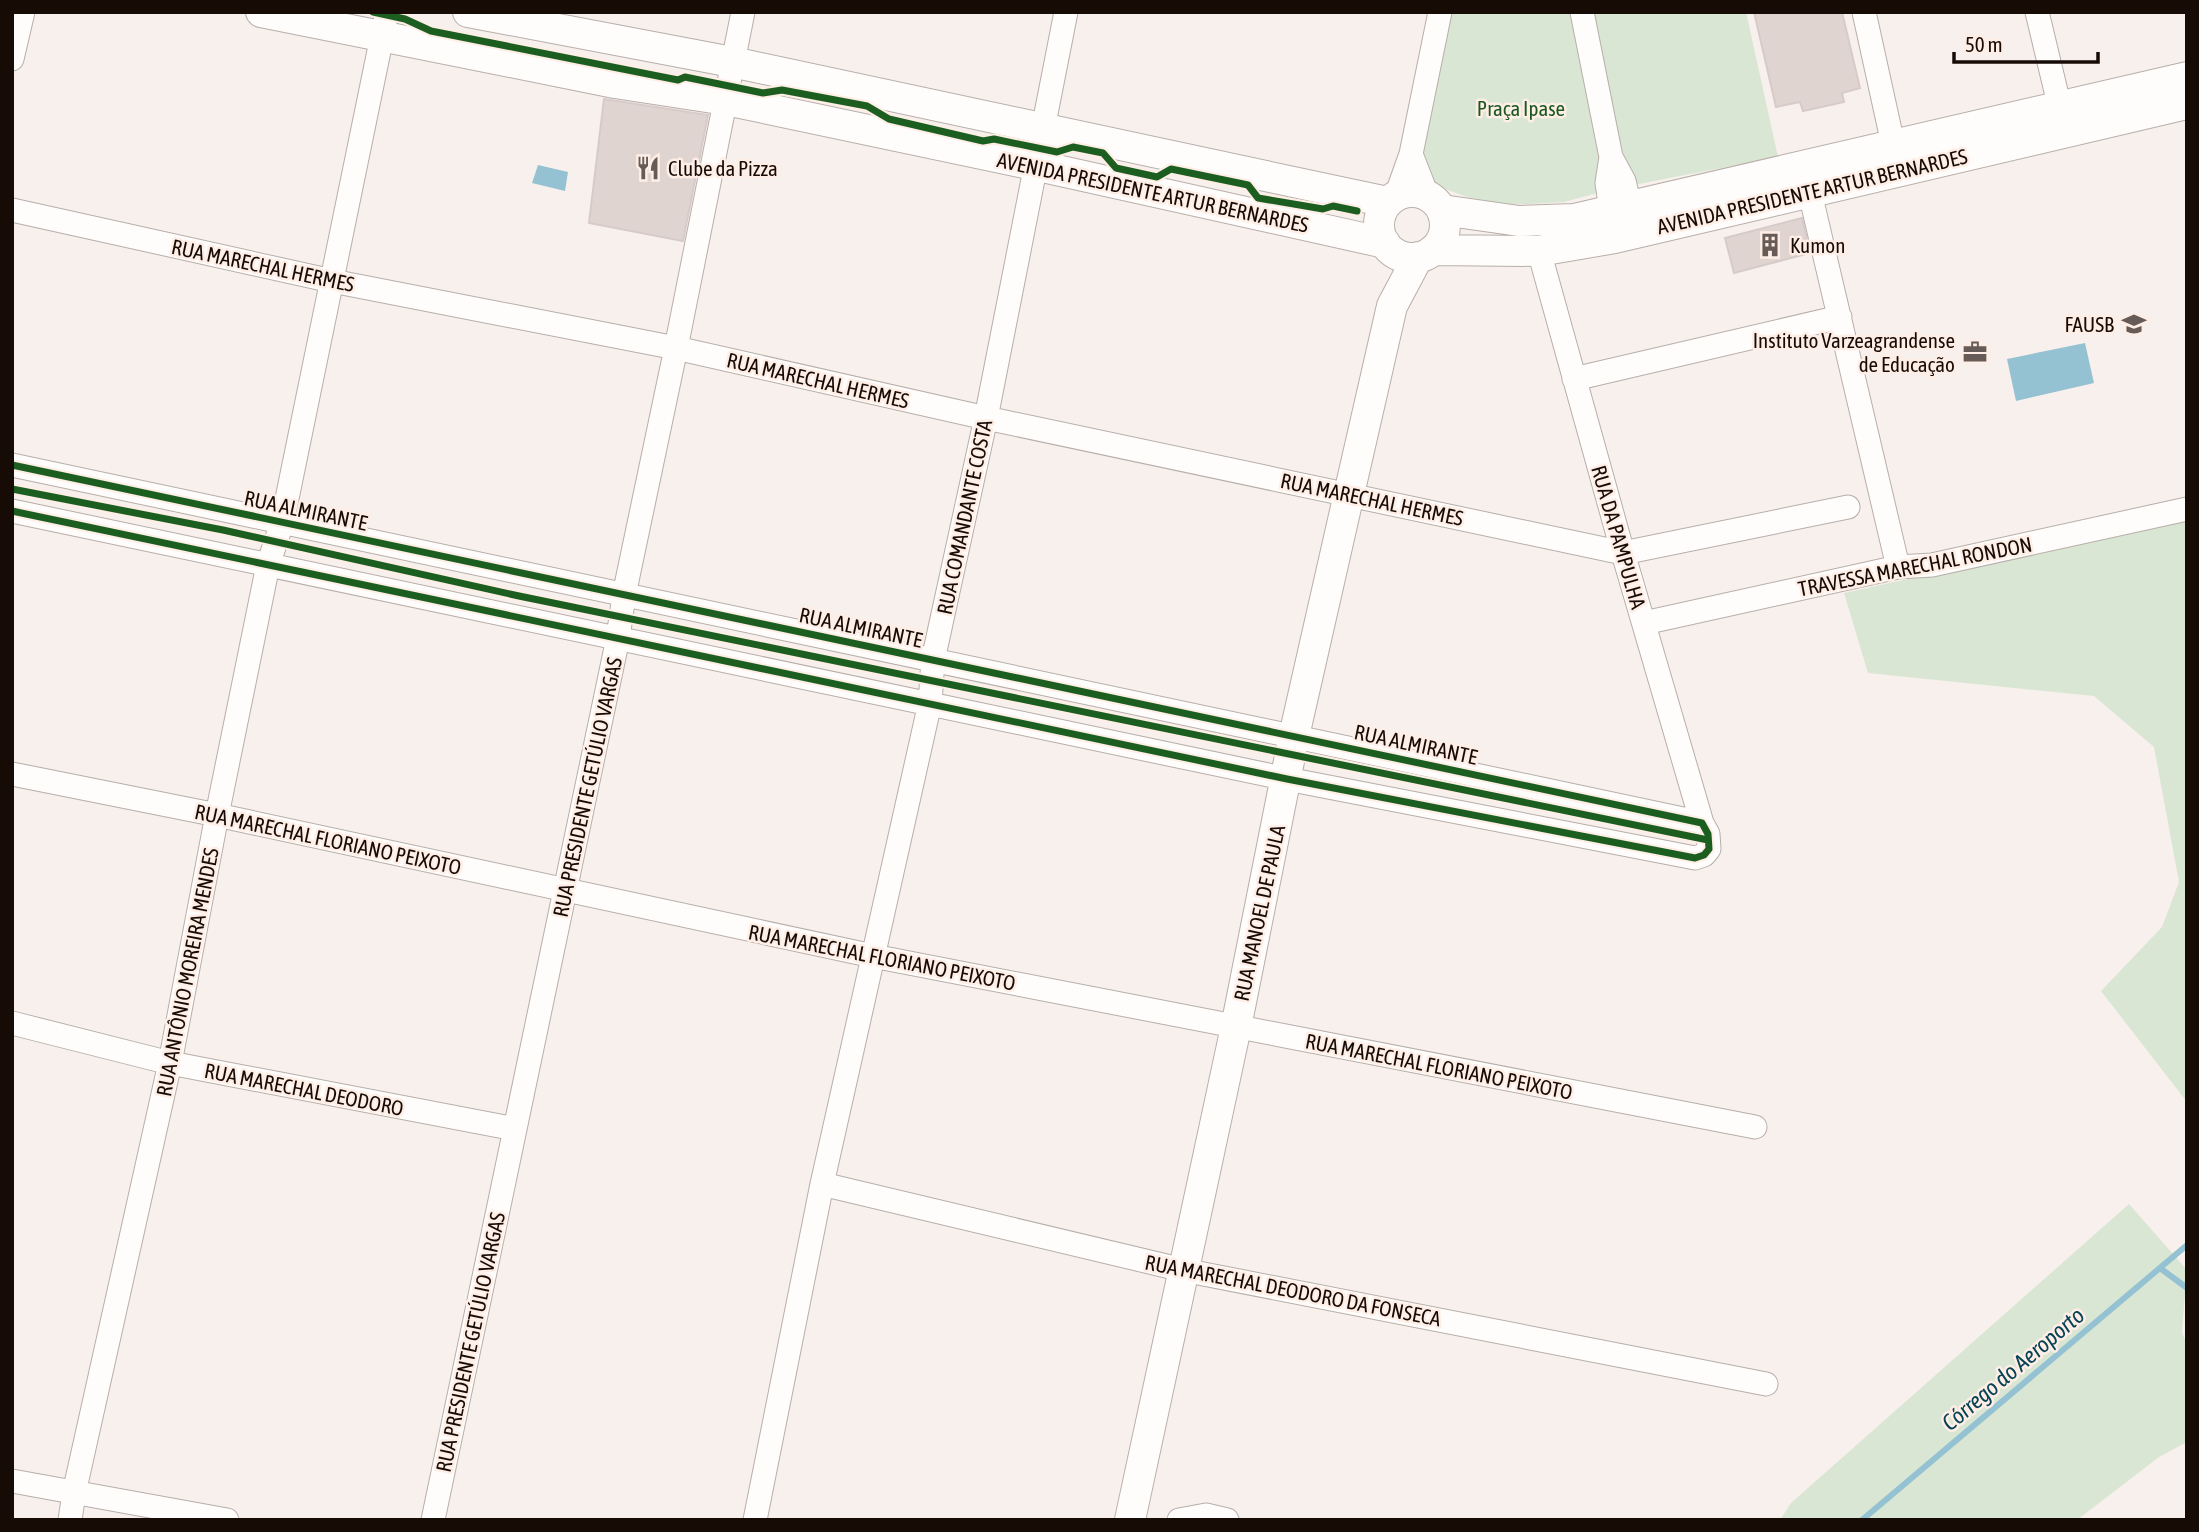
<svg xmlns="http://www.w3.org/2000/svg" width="2199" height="1532" font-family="'Asap Condensed',sans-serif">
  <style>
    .green { fill: #dae6d4 }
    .water { fill: #95c2d2 }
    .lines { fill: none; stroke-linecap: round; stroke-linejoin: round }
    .stream { stroke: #95c2d2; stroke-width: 6 }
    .building { fill: #e0d4d1; stroke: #d7cbc9; stroke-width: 2 }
    .minor-casing { stroke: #b8aea9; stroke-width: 25 }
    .major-casing { stroke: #b8aea9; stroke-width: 32 }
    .minor { stroke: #fefdfc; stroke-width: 23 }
    .major { stroke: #fefdfc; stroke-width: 30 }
    .cycleway-casing { stroke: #feeee6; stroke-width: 11 }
    .cycleway { stroke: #1b5e20; stroke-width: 7 }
    .labels { text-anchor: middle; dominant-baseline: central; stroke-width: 5; stroke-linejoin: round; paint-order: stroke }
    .park-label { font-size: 21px; fill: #1a5820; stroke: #feeee6 }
    .poi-label { font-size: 21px; fill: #170b06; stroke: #feeee6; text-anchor: start }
    .street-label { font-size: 21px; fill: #170b06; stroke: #feeee6 }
    .water-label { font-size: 23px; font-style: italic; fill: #054355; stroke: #feeee6 }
  </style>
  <rect width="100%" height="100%" fill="#f8f0ec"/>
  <!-- green -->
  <path class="green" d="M 1444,12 L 1746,12 L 1778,157 L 1613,189 L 1564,202 L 1508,205 L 1467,197 L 1424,181 L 1409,165 Z
    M 2187,518 L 2187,1102 L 2101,991 L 2162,927 L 2179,882 L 2154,747 L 2094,696 L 1868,673 L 1844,593 Z
    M 2129,1204 L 2187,1270 L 2182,1332 L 2187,1345 L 2187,1442 L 2159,1457 L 2077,1520 L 1780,1520 L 1791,1503 Z"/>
  <!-- water -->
  <path class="water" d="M 538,165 L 568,172 L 565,191 L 532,183 Z
    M 2085,343 L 2094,383 L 2016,401 L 2007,359 Z"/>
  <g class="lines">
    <!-- stream -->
    <path class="stream" d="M 2160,1268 L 2187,1288
      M 1862,1520 L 2187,1245"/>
  </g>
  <!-- building -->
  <path class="building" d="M 1754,12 L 1842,12 L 1860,88 L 1842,93 L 1844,102 L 1803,111 L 1800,102 L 1776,107 Z
    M 604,99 L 708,115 L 683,241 L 589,223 Z
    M 1802,218 L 1810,253 L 1734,273 L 1725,238 Z"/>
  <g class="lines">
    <!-- minor casing -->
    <g class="minor-casing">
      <path id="minor" d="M 1582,12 L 1611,157 L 1624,181 L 1630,206
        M 1864,12 L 1893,144
        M 2037,12 L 2060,108
        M 12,59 L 23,12
        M 1411,154 L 1427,195
        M 1611,157 L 1607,183 L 1611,210
        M 1810,193 L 1898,567
        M 1396,196 L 1411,154 L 1440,12
        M 12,210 L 332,281 L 676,348 L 986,418 L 1623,553 L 1848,507
        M 1574,379 L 1840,317
        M 12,465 L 1702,823
        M 12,511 L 1287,779 L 1695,858 L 1704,855 L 1709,849 L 1708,834 L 1702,823 L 1623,553 L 1539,251
        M 1644,623 L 1898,567 L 1932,565 L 2187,509
        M 12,774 L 217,815 L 873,956 L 1755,1127
        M 12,1023 L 170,1063 L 515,1129
        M 822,1184 L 1183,1270 L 1766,1384
        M 12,1481 L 227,1520
        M 70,1520 L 74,1493 L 170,1063 L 217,815 L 268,565 L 282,523 L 387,12
        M 433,1520 L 618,638 L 624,595 L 676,348 L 743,12
        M 755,1520 L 822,1184 L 930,703 L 933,660 L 986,418 L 1066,12
        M 1179,1520 L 1206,1515 L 1227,1520"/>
    </g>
    <!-- major casing -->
    <g class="major-casing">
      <path id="major" d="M 261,12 L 615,83 L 726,100 L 1034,165 L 1385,243
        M 468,12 L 732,62 L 1387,202
        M1379 225a33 33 0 1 1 66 0a33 33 0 1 1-66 0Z
        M 1442,210 L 1519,221 L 1574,219 L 2187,77
        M 1433,250 L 1539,251 L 1615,238 L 2187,104
        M 1130,1520 L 1236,1027 L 1294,736 L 1349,494 L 1392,306 L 1418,257"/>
    </g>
    <!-- minor -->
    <use href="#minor" class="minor"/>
    <!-- major -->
    <use href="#major" class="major"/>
    <!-- cycleway casing -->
    <g class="cycleway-casing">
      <path id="cycleway" d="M 373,12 L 405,19 L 431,31 L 678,80 L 685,77 L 763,93 L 782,90 L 867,106 L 889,119 L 983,141 L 994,139 L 1057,152 L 1073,147 L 1103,153 L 1116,168 L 1157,177 L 1171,169 L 1248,185 L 1258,198 L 1323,209 L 1333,206 L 1357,211
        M 12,465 L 1702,823 L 1708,834 L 1709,849 L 1704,855 L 1695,858 L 1287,779 L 12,511
        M 12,489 L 223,530 L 519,596 L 1708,840"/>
    </g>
    <!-- cycleway -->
    <use href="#cycleway" class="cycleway"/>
  </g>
  <!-- icons -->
  <defs>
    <g id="restaurant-bare" transform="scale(1.89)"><path d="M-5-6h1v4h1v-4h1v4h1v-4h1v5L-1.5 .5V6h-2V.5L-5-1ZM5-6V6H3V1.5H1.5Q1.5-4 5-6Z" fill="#665b56" stroke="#feeee6" stroke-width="2.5" paint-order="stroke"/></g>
    <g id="building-bare" transform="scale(1.89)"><path d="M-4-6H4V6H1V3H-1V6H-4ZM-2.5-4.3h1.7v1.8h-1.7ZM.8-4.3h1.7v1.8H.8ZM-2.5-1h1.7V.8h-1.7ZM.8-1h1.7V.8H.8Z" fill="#665b56" stroke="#feeee6" stroke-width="2.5" paint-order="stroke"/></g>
    <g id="university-bare" transform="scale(1.89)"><path d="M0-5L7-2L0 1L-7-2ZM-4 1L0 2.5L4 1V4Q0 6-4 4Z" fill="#665b56" stroke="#feeee6" stroke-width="2.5" paint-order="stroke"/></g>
    <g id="office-bare" transform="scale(1.89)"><path d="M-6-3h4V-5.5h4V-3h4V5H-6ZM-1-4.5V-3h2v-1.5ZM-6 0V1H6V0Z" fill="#665b56" stroke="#feeee6" stroke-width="2.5" paint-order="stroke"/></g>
  </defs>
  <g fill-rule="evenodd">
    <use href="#restaurant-bare" x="648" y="168"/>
    <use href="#building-bare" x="1770" y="245"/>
    <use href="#university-bare" x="2134" y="324"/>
    <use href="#office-bare" x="1975" y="352"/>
  </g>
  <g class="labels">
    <!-- park labels -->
    <g class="park-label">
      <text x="1521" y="108">Praça Ipase</text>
    </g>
    <!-- poi labels -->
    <g class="poi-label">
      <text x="668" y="168">Clube da Pizza</text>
      <text x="1790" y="245">Kumon</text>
      <text x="2114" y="324" text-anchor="end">FAUSB</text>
      <text x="1955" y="340" text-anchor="end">Instituto Varzeagrandense<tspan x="1955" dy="24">de Educação</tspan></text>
    </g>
    <!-- street labels -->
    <g class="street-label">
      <text transform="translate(1812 191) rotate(-13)">AVENIDA PRESIDENTE ARTUR BERNARDES</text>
      <text transform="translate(1153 192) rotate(12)">AVENIDA PRESIDENTE ARTUR BERNARDES</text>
      <text transform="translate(263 265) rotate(12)">RUA MARECHAL HERMES</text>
      <text transform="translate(818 380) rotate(13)">RUA MARECHAL HERMES</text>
      <text transform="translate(1372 499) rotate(12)">RUA MARECHAL HERMES</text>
      <text transform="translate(306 510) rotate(12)">RUA ALMIRANTE</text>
      <text transform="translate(964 517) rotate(-78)">RUA COMANDANTE COSTA</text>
      <text transform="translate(1619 537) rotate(74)">RUA DA PAMPULHA</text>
      <text transform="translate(1915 566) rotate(-11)">TRAVESSA MARECHAL RONDON</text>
      <text transform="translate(861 627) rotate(12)">RUA ALMIRANTE</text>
      <text transform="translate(1416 744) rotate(12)">RUA ALMIRANTE</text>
      <text transform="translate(587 787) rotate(-78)">RUA PRESIDENTE GETÚLIO VARGAS</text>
      <text transform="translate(328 839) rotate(12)">RUA MARECHAL FLORIANO PEIXOTO</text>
      <text transform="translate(1259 913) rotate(-78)">RUA MANOEL DE PAULA</text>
      <text transform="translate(882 957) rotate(11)">RUA MARECHAL FLORIANO PEIXOTO</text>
      <text transform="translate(187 972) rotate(-79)">RUA ANTÔNIO MOREIRA MENDES</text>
      <text transform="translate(1439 1066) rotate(11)">RUA MARECHAL FLORIANO PEIXOTO</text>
      <text transform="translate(304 1089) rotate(11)">RUA MARECHAL DEODORO</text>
      <text transform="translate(1293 1290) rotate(11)">RUA MARECHAL DEODORO DA FONSECA</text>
      <text transform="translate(470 1342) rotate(-78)">RUA PRESIDENTE GETÚLIO VARGAS</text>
    </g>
    <!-- water labels -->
    <g class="water-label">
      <text transform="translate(2013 1369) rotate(-40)">Córrego do Aeroporto</text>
    </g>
  </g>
  <!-- border -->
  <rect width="2199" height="1532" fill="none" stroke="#170b06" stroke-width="28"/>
  <!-- scale -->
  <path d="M1954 52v10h144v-10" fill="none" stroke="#170b06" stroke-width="3.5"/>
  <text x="1965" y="52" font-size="21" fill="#170b06" stroke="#feeee6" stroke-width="5" paint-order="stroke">50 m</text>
</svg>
